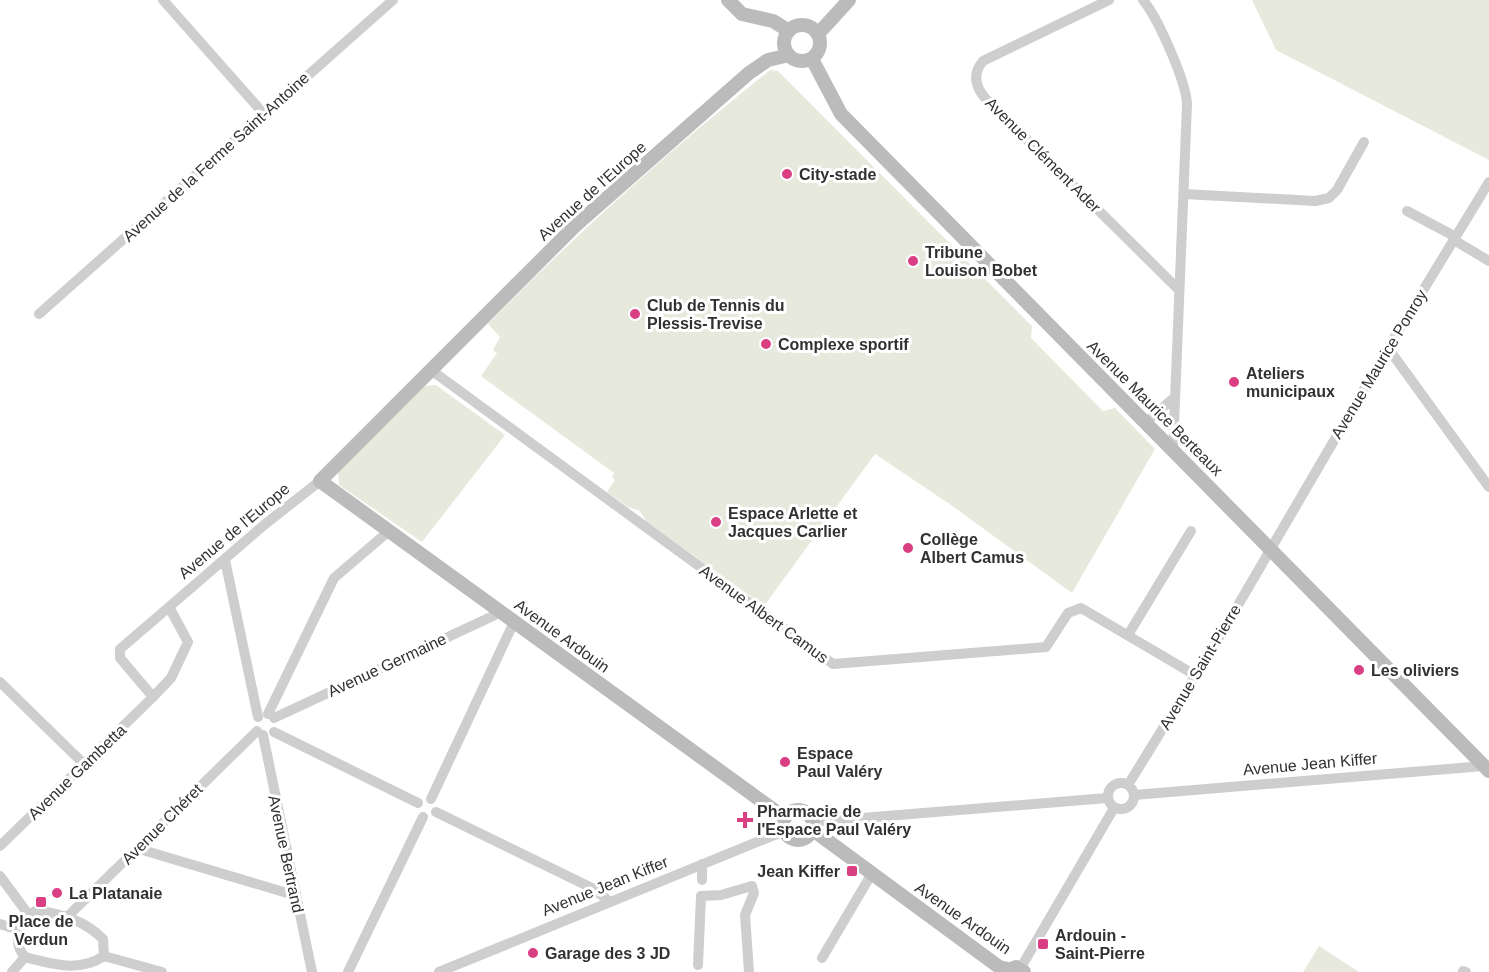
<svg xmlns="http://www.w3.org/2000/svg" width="1489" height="972" font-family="Arial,sans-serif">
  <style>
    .green { fill: #e8e9dd }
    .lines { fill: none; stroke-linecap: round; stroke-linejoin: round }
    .street { stroke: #cecece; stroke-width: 10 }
    .secondary { stroke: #bbb; stroke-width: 14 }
    .poi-dot { fill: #db3f83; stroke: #fff; stroke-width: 2 }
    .labels { text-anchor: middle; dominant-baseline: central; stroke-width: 6; stroke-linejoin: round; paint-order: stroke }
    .street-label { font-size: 16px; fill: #313131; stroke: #fff }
    .poi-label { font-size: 16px; font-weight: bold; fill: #313131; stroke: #fff; text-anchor: start }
  </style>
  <rect width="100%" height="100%" fill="#fff"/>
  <!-- green -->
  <path class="green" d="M 1252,0 L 1489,0 L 1489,160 L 1276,50 Z
    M 770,70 L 778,71 L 1032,326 L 1031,338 L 1103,411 L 1115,408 L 1155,449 L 1072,593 L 951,505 L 875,454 L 764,606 L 646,521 L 640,511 L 628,507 L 607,492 L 615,480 L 612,477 L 614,473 L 481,376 L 497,353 L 493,350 L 500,337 L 488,324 C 576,234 671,149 770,70 Z
    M 436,385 L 505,435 L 422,542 L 339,485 L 338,472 L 425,386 Z
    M 1319,946 L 1359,972 L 1303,972 Z"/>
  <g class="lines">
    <!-- street -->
    <path class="street" d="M 163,0 L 264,114
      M 1109,0 L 983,61 C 972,74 975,87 986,99 L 1179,290
      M 1143,0 C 1158,18 1186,81 1187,104 L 1173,450
      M 1184,194 L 1315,201 L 1329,198 L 1337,190 L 1364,142
      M 1407,211 L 1456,237
      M 1454,240 L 1489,261
      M 39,314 L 393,0
      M 1388,348 L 1489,487
      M 431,370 L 833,664 L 1046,647 L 1068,613 L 1081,608 L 1195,675
      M 1146,422 L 1175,397
      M 225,560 L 258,717
      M 169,607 L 264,525 L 320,481
      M 1128,635 L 1191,531
      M 0,682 L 84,764
      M 268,714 L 334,578 L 389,531
      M 274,718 L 493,616 L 498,610
      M 274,732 L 418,803
      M 263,735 L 312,972
      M1108 796a13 13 0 1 1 26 0a13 13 0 1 1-26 0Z
      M 1128,785 L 1227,624 L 1388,348 L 1489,182
      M 1134,795 L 1484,766
      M 431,799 L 514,622
      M 436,812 L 594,889 L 610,902
      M 813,822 L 1107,798
      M 0,846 L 153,697 L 171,678 L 188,642 L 169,607 L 120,649 L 120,658 L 153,697
      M 140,847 L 146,851 L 294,895
      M 0,876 L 28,914
      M 702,880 L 702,864
      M 37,910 C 63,915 84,920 103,939 L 104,956 C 80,972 55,965 25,957 C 11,941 19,919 37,910 Z
      M 67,917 L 257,731
      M 0,924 L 19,930
      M 104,956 L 162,972
      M 822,958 L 868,880
      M 698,965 L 701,896 L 721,895 L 752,886 L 754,893 L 745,915 L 749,972
      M 1020,969 L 1114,808
      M 1463,971 L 1466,972
      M 12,972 L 25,957
      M 348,972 L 423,817
      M 439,972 L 784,831"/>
    <!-- secondary -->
    <path class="secondary" d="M 728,0 L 742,14 L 773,21 L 789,31
      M784 43a18 18 0 1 1 36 0a18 18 0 1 1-36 0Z
      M 818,34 L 849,0
      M 812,59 L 841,114 L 1489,771
      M783 825a15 15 0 1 1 30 0a15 15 0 1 1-30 0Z
      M 785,818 L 320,481 L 576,225 L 749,73 L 768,60 L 789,55
      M 813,830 L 999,967 L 1008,969
      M 1004,972 L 1016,967 L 1024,972"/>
  </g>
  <!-- markers -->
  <g class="poi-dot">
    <circle cx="787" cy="174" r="6"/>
    <circle cx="913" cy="261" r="6"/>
    <circle cx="635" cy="314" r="6"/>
    <circle cx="766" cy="344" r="6"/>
    <circle cx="1234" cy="382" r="6"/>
    <circle cx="716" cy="522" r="6"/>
    <circle cx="908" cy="548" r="6"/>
    <circle cx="1359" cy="670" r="6"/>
    <circle cx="785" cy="762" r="6"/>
    <path d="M742 811h6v6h6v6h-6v6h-6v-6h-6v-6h6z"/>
    <rect x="846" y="865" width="12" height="12" rx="3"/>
    <circle cx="57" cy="893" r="6"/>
    <rect x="35" y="896" width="12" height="12" rx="3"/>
    <rect x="1037" y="938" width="12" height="12" rx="3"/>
    <circle cx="533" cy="953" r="6"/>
  </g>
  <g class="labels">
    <!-- street labels -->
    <g class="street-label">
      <text transform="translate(1043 155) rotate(45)">Avenue Clément Ader</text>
      <text transform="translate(216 157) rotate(-42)">Avenue de la Ferme Saint-Antoine</text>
      <text transform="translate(592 191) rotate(-42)">Avenue de l'Europe</text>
      <text transform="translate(1379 364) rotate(-59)">Avenue Maurice Ponroy</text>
      <text transform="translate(1155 408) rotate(45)">Avenue Maurice Berteaux</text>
      <text transform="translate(234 531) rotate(-40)">Avenue de l'Europe</text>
      <text transform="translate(764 614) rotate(36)">Avenue Albert Camus</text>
      <text transform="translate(562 636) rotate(36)">Avenue Ardouin</text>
      <text transform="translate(387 665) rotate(-25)">Avenue Germaine</text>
      <text transform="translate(1200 667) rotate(-59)">Avenue Saint-Pierre</text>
      <text transform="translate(1310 764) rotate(-5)">Avenue Jean Kiffer</text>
      <text transform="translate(77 772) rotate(-44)">Avenue Gambetta</text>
      <text transform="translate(162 824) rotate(-45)">Avenue Chéret</text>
      <text transform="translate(286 854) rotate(78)">Avenue Bertrand</text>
      <text transform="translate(605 886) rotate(-22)">Avenue Jean Kiffer</text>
      <text transform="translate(963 918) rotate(35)">Avenue Ardouin</text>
    </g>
    <!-- poi labels -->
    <g class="poi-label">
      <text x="799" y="174">City-stade</text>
      <text x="925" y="252">Tribune<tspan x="925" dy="18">Louison Bobet</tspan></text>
      <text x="647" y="305">Club de Tennis du<tspan x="647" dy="18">Plessis-Trevise</tspan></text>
      <text x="778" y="344">Complexe sportif</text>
      <text x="1246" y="373">Ateliers<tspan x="1246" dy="18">municipaux</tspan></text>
      <text x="728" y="513">Espace Arlette et<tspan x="728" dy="18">Jacques Carlier</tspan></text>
      <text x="920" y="539">Collège<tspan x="920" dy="18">Albert Camus</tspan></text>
      <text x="1371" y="670">Les oliviers</text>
      <text x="797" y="753">Espace<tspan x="797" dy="18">Paul Valéry</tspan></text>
      <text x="757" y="811">Pharmacie de<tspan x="757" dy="18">l'Espace Paul Valéry</tspan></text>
      <text x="840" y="871" text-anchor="end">Jean Kiffer</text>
      <text x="69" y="893">La Platanaie</text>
      <text x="41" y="921" text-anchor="middle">Place de<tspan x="41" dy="18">Verdun</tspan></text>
      <text x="1055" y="935">Ardouin -<tspan x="1055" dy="18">Saint-Pierre</tspan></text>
      <text x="545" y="953">Garage des 3 JD</text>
    </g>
  </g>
</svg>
